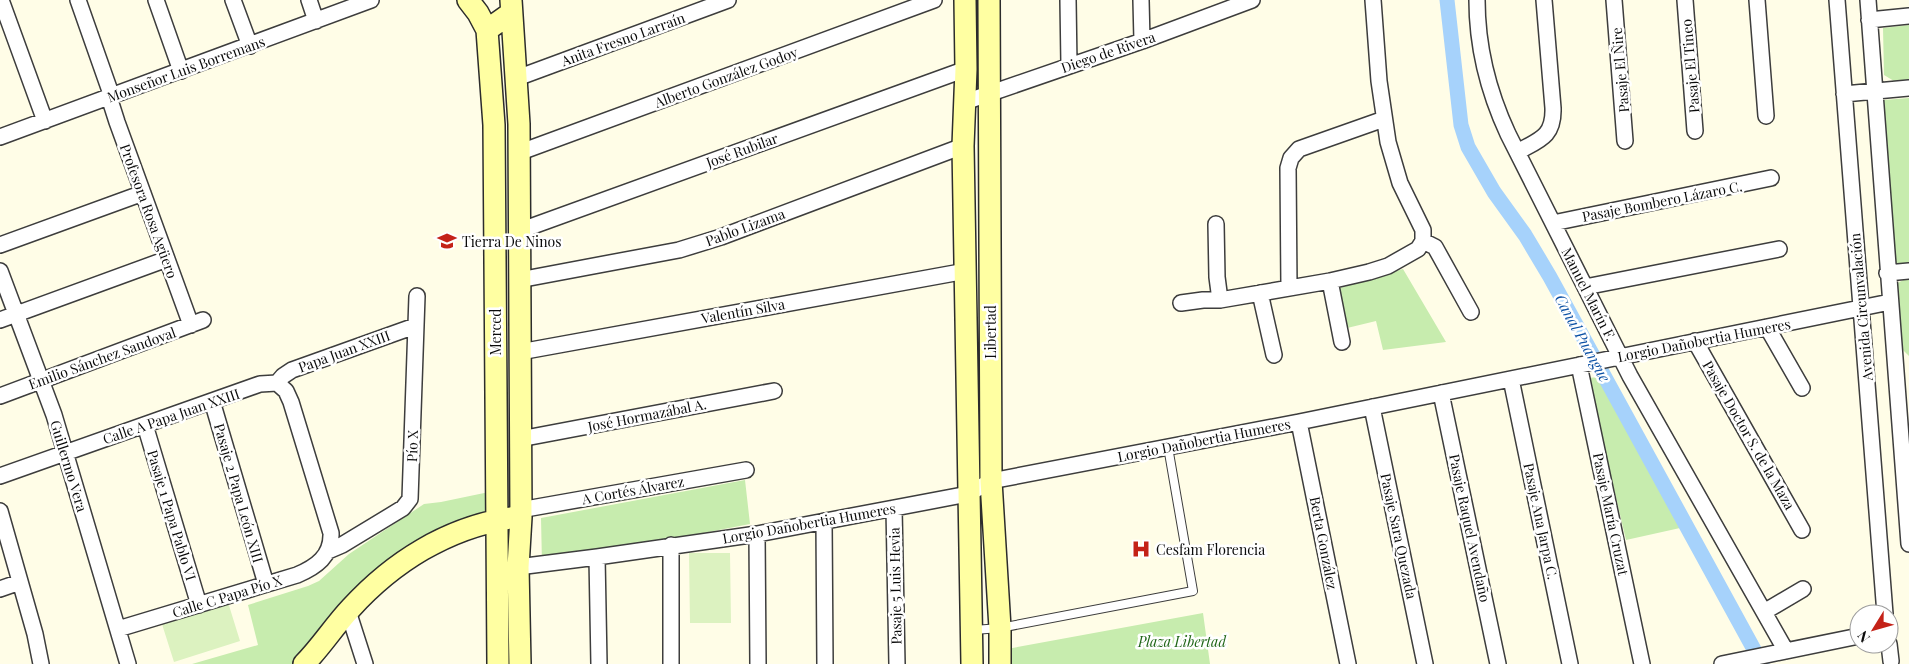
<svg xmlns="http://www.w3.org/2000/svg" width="1909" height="664" font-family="'Playfair Display',serif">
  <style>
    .green { fill: #c7ecae }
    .pitch { fill: #dcf2c0 }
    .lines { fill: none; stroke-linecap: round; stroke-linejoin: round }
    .canal { stroke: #a6d2fb; stroke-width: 15 }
    .lane-casing { stroke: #3d3d3d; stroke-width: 10 }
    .street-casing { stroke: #3d3d3d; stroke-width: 18 }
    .secondary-casing { stroke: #2c2c2c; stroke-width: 24 }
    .lane { stroke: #fff; stroke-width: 8 }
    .street { stroke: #fff; stroke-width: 15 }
    .secondary { stroke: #ffffa2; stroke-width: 21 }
    .labels { text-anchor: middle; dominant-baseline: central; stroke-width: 5; stroke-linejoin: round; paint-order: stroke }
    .street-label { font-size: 14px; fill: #0a0a0a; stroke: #fff }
    .poi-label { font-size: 14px; fill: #0a0a0a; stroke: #fff; text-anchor: start }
    .park-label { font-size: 14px; font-style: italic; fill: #1e6516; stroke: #fff }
    .water-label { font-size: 15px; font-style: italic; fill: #0b50a4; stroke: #fff }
  </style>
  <rect width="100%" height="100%" fill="#fffde7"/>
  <!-- green -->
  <path class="green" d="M 1909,25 L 1909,80 L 1894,81 L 1884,75 L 1883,28 Z
    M 1909,98 L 1909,268 L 1896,269 L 1884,100 Z
    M 1403,269 L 1446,342 L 1383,350 L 1376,321 L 1343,329 L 1337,289 Z
    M 1905,279 L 1909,279 L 1909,356 L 1902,349 L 1896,284 Z
    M 1599,377 L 1680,528 L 1626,540 L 1588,378 Z
    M 745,480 L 750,524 L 542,564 L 541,518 Z
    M 489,492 L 489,513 L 444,533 L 298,664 L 192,664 L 258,645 L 248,605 L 308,586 L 319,581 L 349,554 L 424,504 L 441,502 Z
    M 1203,613 L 1210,664 L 1007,664 L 1007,649 Z"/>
  <!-- pitch -->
  <path class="pitch" d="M 689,553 L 730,553 L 731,623 L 690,623 Z
    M 227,599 L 240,641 L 174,662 L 161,621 Z"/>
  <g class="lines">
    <!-- canal -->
    <path class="canal" d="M 1447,0 L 1461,125 L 1468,147 L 1494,192 L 1525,235 L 1550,277 L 1762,664"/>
    <!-- lane casing -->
    <g class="lane-casing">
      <path id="lane" d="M 974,630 L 1000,628 L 1193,591 L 1168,447"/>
    </g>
    <!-- street casing -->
    <g class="street-casing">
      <path id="street" d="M 1,0 L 45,121
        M 78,0 L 110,91 L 109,97 L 117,122 L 191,325
        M 156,0 L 181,71
        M 233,0 L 250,46
        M 309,0 L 316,21
        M 1068,0 L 1069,65
        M 1141,0 L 1142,41
        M 1477,0 C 1477,48 1488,91 1508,134 L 1630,376 L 1786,651
        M 1614,0 L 1625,141
        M 1685,0 L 1695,131
        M 1757,0 L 1766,116
        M 1837,0 L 1885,614
        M 1868,0 L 1909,544
        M 1869,20 L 1909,16
        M 517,78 L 728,0
        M 1844,94 L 1909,88
        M 965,102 L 1142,41 L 1252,0
        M 0,137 L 371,0
        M 1517,152 C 1539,140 1554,137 1553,108 L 1544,0
        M 518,153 L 934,0
        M 1553,223 L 1771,178
        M 1216,224 L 1217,277 L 1220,300
        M 519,231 L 966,69
        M 1423,241 L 1435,247 L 1471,312
        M 0,245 L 143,193
        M 0,271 L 54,415 L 128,664
        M 1887,273 L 1909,271
        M 519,280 L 679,250 L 721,237 L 963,146
        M 1330,281 L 1342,342
        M 1585,287 L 1779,249
        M 1289,288 L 1288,168 L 1291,158 L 1299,149 L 1384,119
        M 1260,293 L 1274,355
        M 1181,303 L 1203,300 L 1220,300 L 1330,281 L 1369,272 L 1388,266 L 1418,249 L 1423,241 L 1423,230 L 1400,183 L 1388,142 L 1379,81 L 1373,0
        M 0,320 L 167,259
        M 1767,327 L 1802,388
        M 1695,341 L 1802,530
        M 520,352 L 966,271
        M 1579,365 L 1642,664
        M 1511,379 L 1570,664
        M 277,383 L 283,376 L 292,370 L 415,326
        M 1441,393 L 1498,664
        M 0,396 L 203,320
        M 212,401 L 266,584
        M 1372,407 L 1425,664
        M 1299,422 L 1348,664
        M 145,425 L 199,605
        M 520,439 L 774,391
        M 0,476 L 260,384 L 277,383
        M 894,508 L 897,664
        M 520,510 L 746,470
        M 0,511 L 35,634 L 41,664
        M 824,521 L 825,664
        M 757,534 L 758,664
        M 671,545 L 671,664
        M 328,551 L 342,545 L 403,508 L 410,499 L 417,296
        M 597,557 L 599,664
        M 518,567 L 597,557 L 757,534 L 968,494 L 991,481 L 1299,422 L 1890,302
        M 0,589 L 20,582
        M 348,611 L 365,664
        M 1764,612 L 1803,589
        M 118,629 L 297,575 C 316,567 332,556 331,533 L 291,402 L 286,391 L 277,383
        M 1889,644 L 1891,661
        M 1722,664 L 1859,636"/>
    </g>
    <!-- secondary casing -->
    <g class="secondary-casing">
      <path id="secondary" d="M 468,0 L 478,13 L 487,30
        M 511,0 L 519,124 L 521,517 L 518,567 L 520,664
        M 965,0 L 966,69 L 963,146 L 972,664
        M 989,0 L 991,481 L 1000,628 L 1000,664
        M 304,664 C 321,647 334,626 351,608 C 393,562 447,528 510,518
        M 498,664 L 494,125 L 487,30 L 511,13"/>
    </g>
    <!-- lane -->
    <use href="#lane" class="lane"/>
    <!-- street -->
    <use href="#street" class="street"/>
    <!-- secondary -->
    <use href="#secondary" class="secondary"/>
  </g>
  <!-- icons -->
  <defs>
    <g id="school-bare" transform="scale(1.5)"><path d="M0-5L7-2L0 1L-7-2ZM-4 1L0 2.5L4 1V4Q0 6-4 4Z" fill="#c42218" stroke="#fff" stroke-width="2.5" paint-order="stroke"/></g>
    <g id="hospital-bare" transform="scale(1.5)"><path d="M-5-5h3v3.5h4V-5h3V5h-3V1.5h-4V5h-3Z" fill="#c42218" stroke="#fff" stroke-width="2.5" paint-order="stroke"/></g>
  </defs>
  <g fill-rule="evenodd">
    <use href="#school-bare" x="447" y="241"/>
    <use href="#hospital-bare" x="1141" y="549"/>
  </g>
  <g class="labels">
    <!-- street labels -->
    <g class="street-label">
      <text transform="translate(623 39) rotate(-20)">Anita Fresno Larraín</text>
      <text transform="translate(1108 52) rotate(-19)">Diego de Rivera</text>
      <text transform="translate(1690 66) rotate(-95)">Pasaje El Tineo</text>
      <text transform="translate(186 69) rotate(-20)">Monseñor Luis Borremans</text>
      <text transform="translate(1620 70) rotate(-95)">Pasaje El Ñire</text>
      <text transform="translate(726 77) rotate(-20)">Alberto González Godoy</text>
      <text transform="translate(742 150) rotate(-20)">José Rubilar</text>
      <text transform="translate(1662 201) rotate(-11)">Pasaje Bombero Lázaro C.</text>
      <text transform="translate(149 211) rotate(70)">Profesora Rosa Agüero</text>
      <text transform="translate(745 227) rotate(-20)">Pablo Lizama</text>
      <text transform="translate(1589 294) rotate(63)">Manuel Marín F.</text>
      <text transform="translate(1861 307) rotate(-95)">Avenida Circunvalación</text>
      <text transform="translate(743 311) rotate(-10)">Valentín Silva</text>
      <text transform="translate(495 332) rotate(-90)">Merced</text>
      <text transform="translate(990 332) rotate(-90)">Libertad</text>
      <text transform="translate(1704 340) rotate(-11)">Lorgio Dañobertia Humeres</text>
      <text transform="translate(344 351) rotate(-20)">Papa Juan XXIII</text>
      <text transform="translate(102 358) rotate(-20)">Emilio Sánchez Sandoval</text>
      <text transform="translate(647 415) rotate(-11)">José Hormazábal A.</text>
      <text transform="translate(171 416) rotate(-19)">Calle A Papa Juan XXIII</text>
      <text transform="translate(1749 435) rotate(60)">Pasaje Doctor S. de la Maza</text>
      <text transform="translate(1204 440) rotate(-11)">Lorgio Dañobertia Humeres</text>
      <text transform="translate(412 446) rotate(-88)">Pío X</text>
      <text transform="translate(69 466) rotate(73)">Guillermo Vera</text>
      <text transform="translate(633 490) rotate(-10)">A Cortés Álvarez</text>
      <text transform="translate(239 493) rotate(74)">Pasaje 2 Papa León XIII</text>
      <text transform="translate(1611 514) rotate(78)">Pasaje María Cruzat</text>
      <text transform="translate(172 515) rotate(73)">Pasaje 1 Papa Pablo VI</text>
      <text transform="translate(1541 521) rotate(78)">Pasaje Ana Jarpa C.</text>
      <text transform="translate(809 523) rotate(-10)">Lorgio Dañobertia Humeres</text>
      <text transform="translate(1470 528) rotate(78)">Pasaje Raquel Avendaño</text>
      <text transform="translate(1399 536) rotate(78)">Pasaje Sara Quezada</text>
      <text transform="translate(1324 543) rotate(79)">Berta González</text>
      <text transform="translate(895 586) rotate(-91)">Pasaje 5 Luis Hevia</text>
      <text transform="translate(227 596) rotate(-17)">Calle C Papa Pío X</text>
    </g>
    <!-- poi labels -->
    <g class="poi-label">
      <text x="462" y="241">Tierra De Ninos</text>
      <text x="1156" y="549">Cesfam Florencia</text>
    </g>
    <!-- park labels -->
    <g class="park-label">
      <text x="1182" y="641">Plaza Libertad</text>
    </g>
    <!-- water labels -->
    <g class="water-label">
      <text transform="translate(1583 338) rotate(61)">Canal Puangue</text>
    </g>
  </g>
  <!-- north arrow -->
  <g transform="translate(1874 629) rotate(233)"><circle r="24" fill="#ffffff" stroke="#9d9d9d"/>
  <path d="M0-4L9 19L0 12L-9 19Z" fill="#c42218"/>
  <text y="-8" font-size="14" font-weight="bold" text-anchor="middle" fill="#0a0a0a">N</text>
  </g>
</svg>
